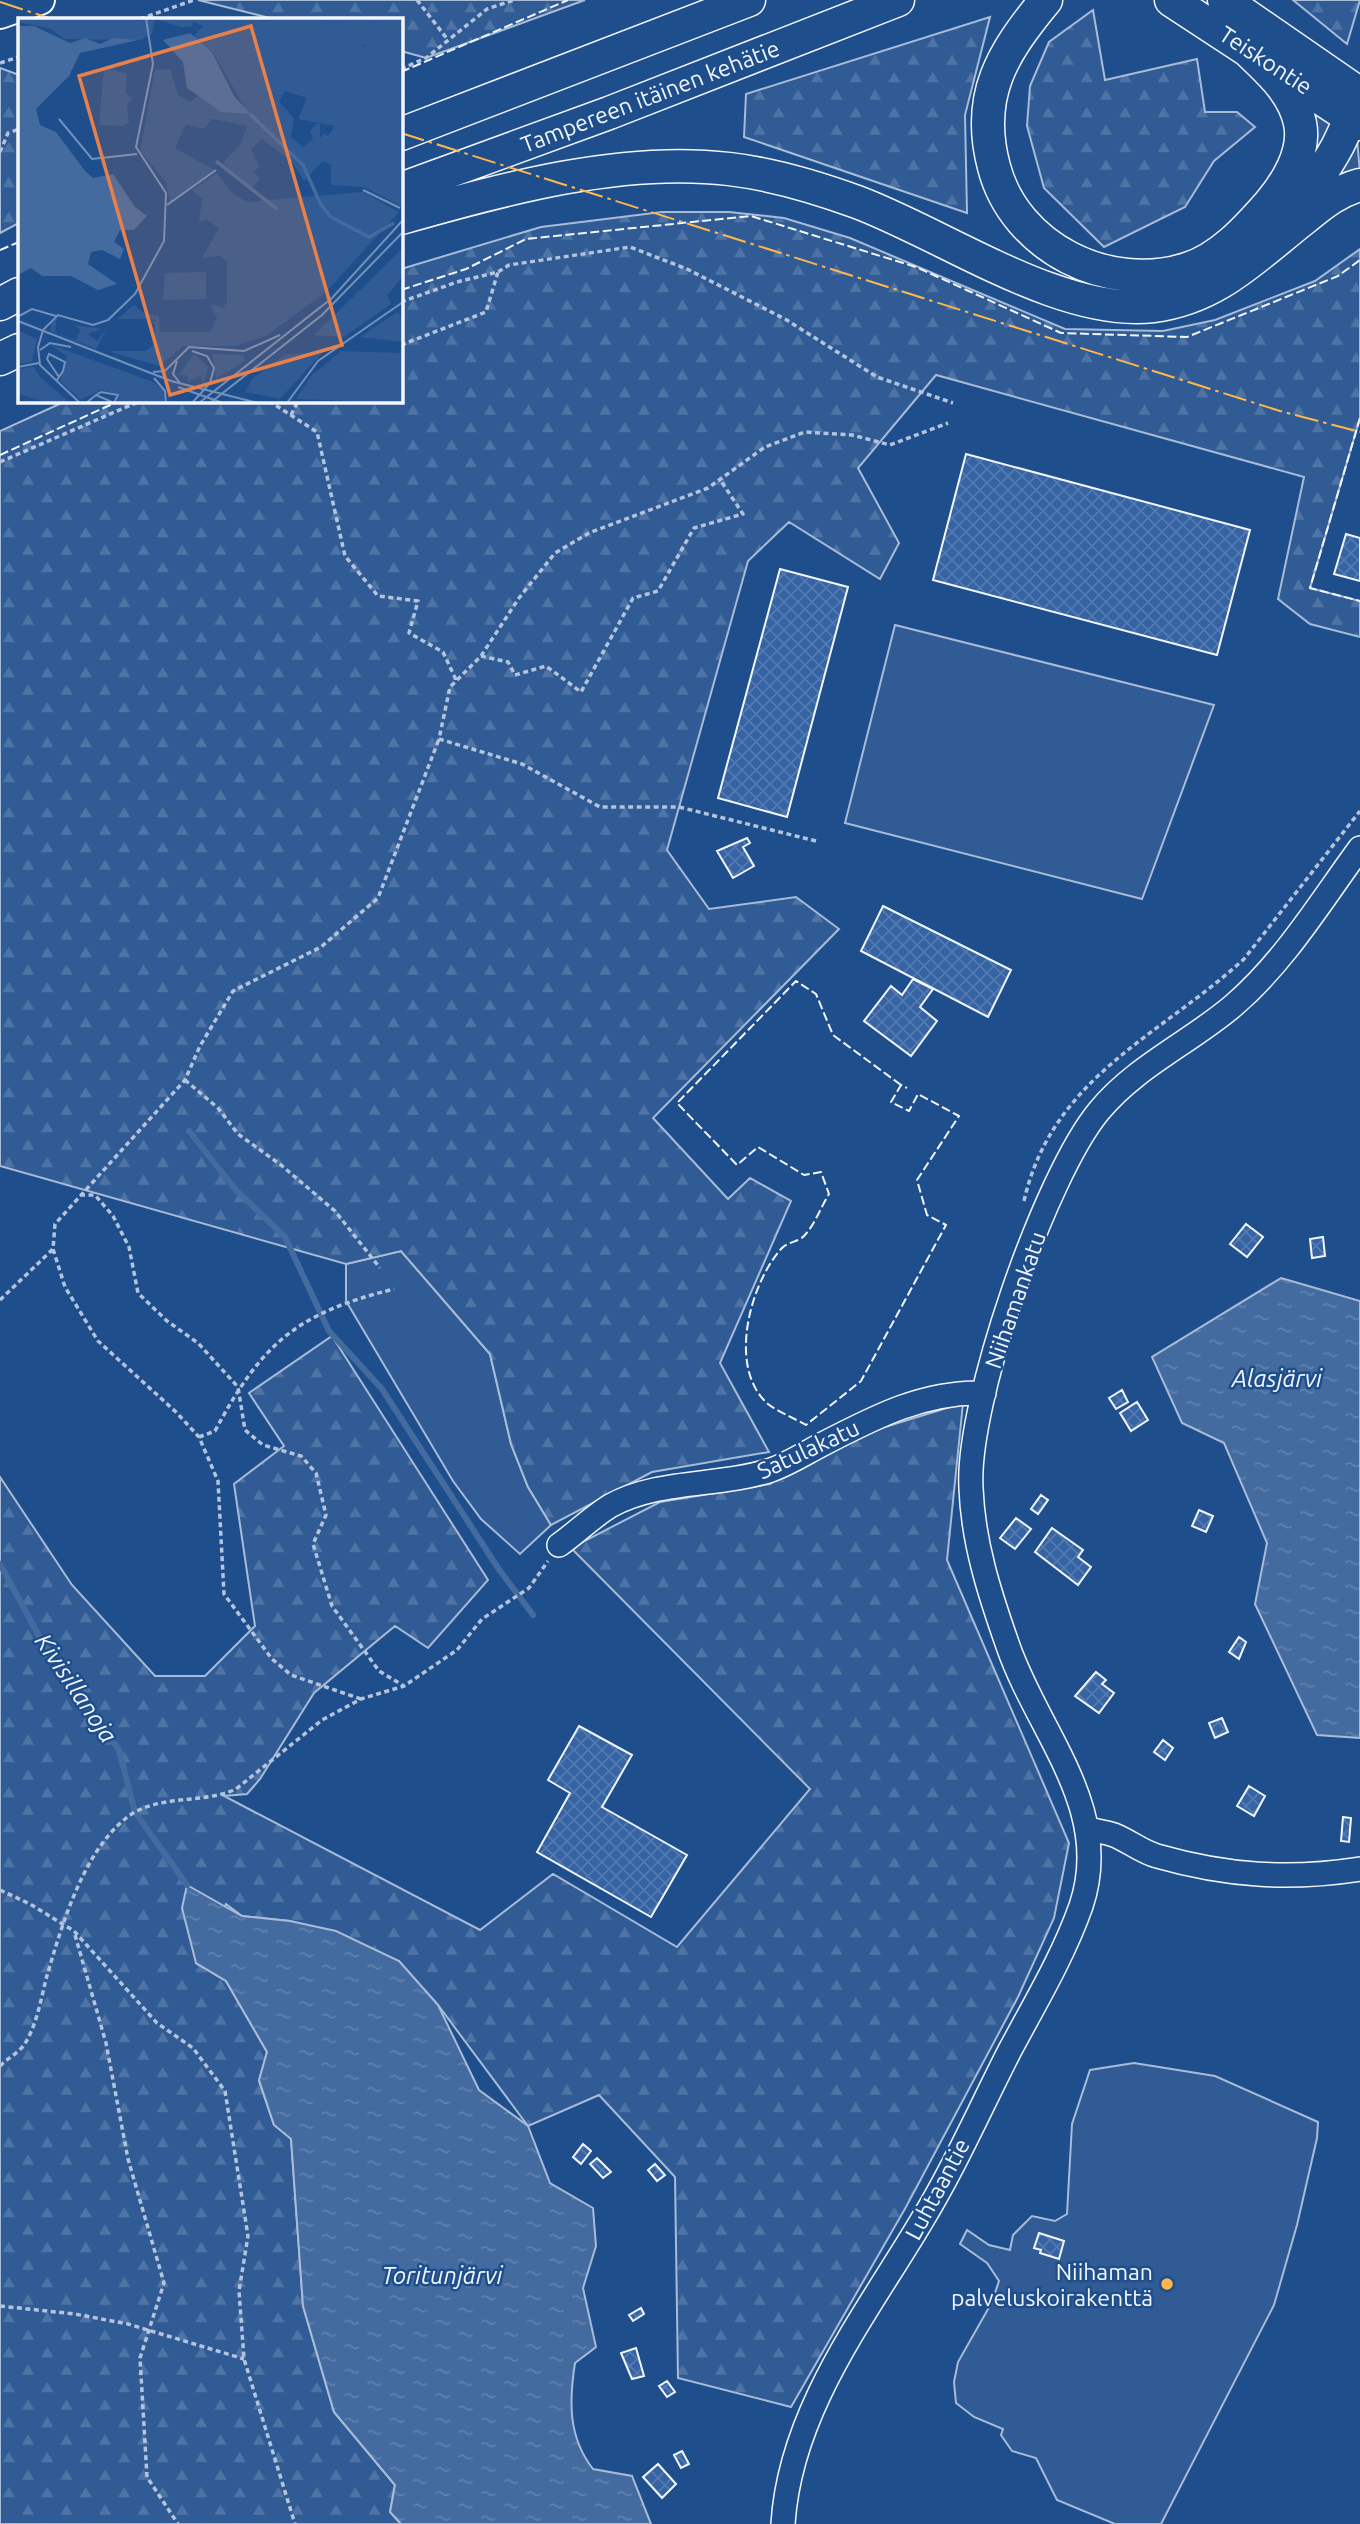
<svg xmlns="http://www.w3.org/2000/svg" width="1360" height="2524" font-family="Ubuntu,sans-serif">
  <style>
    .built { fill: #305b95; stroke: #a8bbd7; stroke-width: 2 }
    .forest { fill: url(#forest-firs); stroke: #a8bbd7; stroke-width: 2 }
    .water { fill: url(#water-ripples); stroke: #a8bbd7; stroke-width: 2 }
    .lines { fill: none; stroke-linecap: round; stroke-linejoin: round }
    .stream { stroke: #446ba0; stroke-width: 6 }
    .building { fill: url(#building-cross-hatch); stroke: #f2f6ff; stroke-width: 2 }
    .minor-casing { stroke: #f2f6ff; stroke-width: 26 }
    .major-casing { stroke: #f2f6ff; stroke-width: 32 }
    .highway-casing { stroke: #f2f6ff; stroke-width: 35 }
    .path { stroke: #b3c4dc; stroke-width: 3.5; stroke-dasharray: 5 3.5; stroke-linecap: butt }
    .minor { stroke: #1f4e8c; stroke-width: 23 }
    .major { stroke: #1f4e8c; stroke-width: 28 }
    .highway { stroke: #1f4e8c; stroke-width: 32 }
    .fence { stroke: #f2f6ff; stroke-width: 2; stroke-dasharray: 9 3.5; stroke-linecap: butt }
    .power { stroke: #ffb74d; stroke-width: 2; stroke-dasharray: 24 5 3.5 5; stroke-linecap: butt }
    .poi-dot { fill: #ffb74d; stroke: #1f4e8c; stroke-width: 2.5 }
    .labels { text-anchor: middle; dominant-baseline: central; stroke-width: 5; stroke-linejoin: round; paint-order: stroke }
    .street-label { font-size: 23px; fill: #f2f6ff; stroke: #1f4e8c }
    .poi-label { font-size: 23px; fill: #f2f6ff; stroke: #1f4e8c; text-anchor: end }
    .water-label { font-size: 24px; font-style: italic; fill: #f2f6ff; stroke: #1f4e8c }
    .inset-river { fill: none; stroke: #446ba0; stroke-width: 3.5 }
    .inset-road { fill: none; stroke: #7391ba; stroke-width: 2 }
    .view { fill: #ea8049; fill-opacity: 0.15; stroke: #ea8049; stroke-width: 3.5 }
    .inset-edge { fill: none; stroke: #f2f6ff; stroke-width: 3.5 }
  </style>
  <defs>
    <pattern id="forest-firs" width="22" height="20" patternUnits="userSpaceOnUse" patternTransform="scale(1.75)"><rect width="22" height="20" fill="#305b95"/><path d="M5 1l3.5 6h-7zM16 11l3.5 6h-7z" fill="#4e73a5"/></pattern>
    <pattern id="water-ripples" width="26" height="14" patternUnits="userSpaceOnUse" patternTransform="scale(1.75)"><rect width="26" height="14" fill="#446ba0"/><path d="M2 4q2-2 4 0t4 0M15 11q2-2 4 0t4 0" fill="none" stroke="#5f81ae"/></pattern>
    <pattern id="building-cross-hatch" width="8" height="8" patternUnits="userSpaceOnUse" patternTransform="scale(1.75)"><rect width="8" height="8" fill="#3563a3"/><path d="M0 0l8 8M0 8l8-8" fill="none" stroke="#537ab1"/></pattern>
  </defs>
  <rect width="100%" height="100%" fill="#1f4e8c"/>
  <!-- built -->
  <path class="built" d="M 1306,101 L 1337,122 L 1300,185 Z
    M 1357,139 L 1360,173 L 1322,189 Z
    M 895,625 L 1214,705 L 1142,899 L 845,823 Z
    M 401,1251 L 490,1354 L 511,1444 L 528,1487 L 551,1525 L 520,1554 L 481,1519 L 453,1481 L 346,1301 L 346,1264 Z
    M 1134,2063 L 1215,2076 L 1318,2122 L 1317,2138 L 1297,2225 L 1274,2305 L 1161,2524 L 1115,2524 L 1057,2500 L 1036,2458 L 1012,2451 L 1001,2435 L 1003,2429 L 974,2417 L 956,2403 L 954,2382 L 958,2362 L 992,2302 L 999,2281 L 987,2263 L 960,2244 L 967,2230 L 989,2245 L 1010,2250 L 1013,2235 L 1032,2216 L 1055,2221 L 1067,2214 L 1072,2124 L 1090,2070 Z"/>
  <!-- forest -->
  <path class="forest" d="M 198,0 L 585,0 L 426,58 L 401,51 L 401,19 L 274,19 Z
    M 1293,0 L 1360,0 L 1347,44 Z
    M 1093,10 L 1105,80 L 1197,59 L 1205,112 L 1237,112 L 1255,127 L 1214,161 L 1185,207 L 1104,247 L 1044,188 L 1027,126 L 1030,86 L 1049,42 Z
    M 990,17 L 965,115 L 967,213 L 744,137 L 746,94 Z
    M 0,68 L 19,75 L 19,223 L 0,233 Z
    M 662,212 L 729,212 L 784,218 L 850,238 L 1065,329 L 1163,331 L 1215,320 L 1315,281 L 1360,249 L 1360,418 L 1310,588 L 1360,601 L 1360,637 L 1310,624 L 1278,599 L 1304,477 L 936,375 L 858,468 L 899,543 L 880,579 L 789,522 L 748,561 L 667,850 L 709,909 L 796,897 L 839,929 L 653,1118 L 728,1199 L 750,1178 L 791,1201 L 720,1363 L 769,1452 L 652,1472 L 551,1525 L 528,1487 L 511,1444 L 490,1354 L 401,1251 L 346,1264 L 0,1166 L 0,431 L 66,401 L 401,401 L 401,269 L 541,227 Z
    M 332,1336 L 488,1580 L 428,1648 L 395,1626 L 314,1693 L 260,1779 L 247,1794 L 224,1796 L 480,1930 L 553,1874 L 677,1947 L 810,1789 L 571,1548 L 660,1502 L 770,1484 L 859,1435 L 963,1403 L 947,1560 L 1069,1843 L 1054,1918 L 1018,1997 L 906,2207 L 791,2407 L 678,2378 L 675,2177 L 599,2095 L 528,2126 L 438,2005 L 399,1961 L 290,1921 L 242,1916 L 226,1904 L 196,1963 L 226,1981 L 267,2052 L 259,2081 L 274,2125 L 291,2138 L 303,2306 L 334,2412 L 395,2485 L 390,2512 L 401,2524 L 0,2524 L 0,1477 L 72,1585 L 155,1676 L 205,1676 L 255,1626 L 234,1484 L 284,1446 L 249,1393 Z"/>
  <!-- water -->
  <path class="water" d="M 1281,1278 L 1360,1301 L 1360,1738 L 1317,1735 L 1255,1604 L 1267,1543 L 1224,1443 L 1182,1423 L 1152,1357 Z
    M 187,1885 L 242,1916 L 290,1921 L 336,1931 L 399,1961 L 438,2005 L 479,2090 L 528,2126 L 550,2183 L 593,2208 L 596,2246 L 583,2288 L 596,2347 L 575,2363 C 569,2401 568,2437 593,2469 L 632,2476 L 651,2524 L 401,2524 L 390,2512 L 395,2485 L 334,2412 L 303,2306 L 291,2139 L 274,2125 L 259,2080 L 267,2052 L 226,1981 L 196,1963 L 182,1908 Z"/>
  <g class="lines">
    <!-- stream -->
    <path class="stream" d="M 189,1131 L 236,1190 L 285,1237 L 329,1331 L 382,1389 L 498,1568 L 533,1615
      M 0,1564 L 40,1638 L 119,1750 L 135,1812 L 187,1885"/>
  </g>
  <!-- building -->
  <path class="building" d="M 966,454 L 1250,530 L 1217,655 L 933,580 Z
    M 1346,534 L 1360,538 L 1360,581 L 1334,574 Z
    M 780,569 L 848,587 L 787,817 L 718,798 Z
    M 747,838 L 750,843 L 743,847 L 754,866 L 733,878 L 717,851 Z
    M 883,906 L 1011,970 L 988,1017 L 861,951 Z
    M 913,979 L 933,989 L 920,1007 L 937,1021 L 911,1056 L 864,1021 L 891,986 L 902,995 Z
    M 1246,1224 L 1263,1237 L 1247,1257 L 1230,1244 Z
    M 1323,1237 L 1325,1256 L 1312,1258 L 1310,1239 Z
    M 1122,1390 L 1128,1402 L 1116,1409 L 1109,1398 Z
    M 1137,1402 L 1148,1420 L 1131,1431 L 1120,1413 Z
    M 1041,1495 L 1048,1500 L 1038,1514 L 1031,1509 Z
    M 1199,1510 L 1213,1516 L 1206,1532 L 1192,1526 Z
    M 1016,1518 L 1031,1529 L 1015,1549 L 1000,1538 Z
    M 1052,1528 L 1083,1550 L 1078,1557 L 1091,1567 L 1078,1585 L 1035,1552 Z
    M 1239,1637 L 1246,1642 L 1239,1659 L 1229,1652 Z
    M 1096,1672 L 1106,1680 L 1102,1684 L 1114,1693 L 1099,1713 L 1075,1696 Z
    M 1222,1718 L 1228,1732 L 1215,1738 L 1209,1723 Z
    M 579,1726 L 632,1755 L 602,1807 L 687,1855 L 651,1917 L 537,1852 L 570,1793 L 548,1780 Z
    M 1163,1740 L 1173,1748 L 1165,1760 L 1154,1752 Z
    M 1249,1786 L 1265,1796 L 1254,1816 L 1237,1806 Z
    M 1343,1817 L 1351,1818 L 1349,1842 L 1341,1841 Z
    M 583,2144 L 591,2151 L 581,2164 L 573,2157 Z
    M 597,2158 L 611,2172 L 603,2178 L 590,2164 Z
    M 655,2164 L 665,2175 L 657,2181 L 648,2170 Z
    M 1039,2233 L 1064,2241 L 1059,2259 L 1040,2253 L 1041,2250 L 1034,2248 Z
    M 641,2308 L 644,2314 L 633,2321 L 629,2315 Z
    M 636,2348 L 644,2376 L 632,2379 L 621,2353 Z
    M 667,2381 L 675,2392 L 667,2397 L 659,2386 Z
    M 682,2451 L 689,2464 L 681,2468 L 674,2455 Z
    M 658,2464 L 676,2484 L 662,2498 L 643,2477 Z"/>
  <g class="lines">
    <!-- minor casing -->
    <g class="minor-casing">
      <path id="minor" d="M 559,1545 C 576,1533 592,1517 610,1506 C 658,1479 720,1487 771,1470 C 788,1464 804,1454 819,1446 C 873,1418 923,1391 984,1393
        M 1088,1829 C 1096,1831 1106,1832 1114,1835 C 1129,1841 1142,1852 1157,1856 C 1227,1876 1289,1880 1360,1869
        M 783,2524 C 790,2411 865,2316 921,2222 C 954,2168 980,2109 1009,2052 C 1034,2005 1063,1957 1081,1906 C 1114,1809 1038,1733 1008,1646 C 990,1595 973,1543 971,1488 C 966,1404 1045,1176 1099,1111 C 1136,1066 1191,1042 1234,1005 C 1285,961 1321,901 1360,848"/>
    </g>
    <!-- major casing -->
    <g class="major-casing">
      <path id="major" d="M 0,14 L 40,0"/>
    </g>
    <!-- highway casing -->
    <g class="highway-casing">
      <path id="highway" d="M 1046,0 C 1002,53 975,96 994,167 C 1015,248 1109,294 1187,269 C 1220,259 1247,229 1269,204 C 1287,183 1306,152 1300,123 C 1293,89 1264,67 1241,44
        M 1171,0 L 1360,124
        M 1224,0 L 1360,94
        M 401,134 L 749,0
        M 401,189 L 609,113 L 898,0
        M 401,218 C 503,189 622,156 729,169 C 772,174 816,187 857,202 C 943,234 1061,317 1153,306 C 1218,298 1257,255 1306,217 C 1323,203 1338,191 1360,185
        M 1289,221 C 1314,181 1353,138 1354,90
        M 0,304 L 19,294
        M 0,359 L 19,350"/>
    </g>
    <!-- path -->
    <path class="path" d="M 417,0 L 448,40
      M 140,19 L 194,0
      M 0,63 L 19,57
      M 401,69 L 426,58 L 487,9 L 514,0
      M 0,152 L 8,133 L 19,129
      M 401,302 L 457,282 L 498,272 L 509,265 L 630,247 L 687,269 L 785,319 L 877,377 L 953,403
      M 401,345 L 486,312 L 498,272
      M 269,401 L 317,432 L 345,556 L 378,596 L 418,601 L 409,633 L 443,652 L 457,682
      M 291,415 L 298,401
      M 0,462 L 140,401
      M 481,656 L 508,662 L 515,675 L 546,666 L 581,692 L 633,598 L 658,591 L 694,528 L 743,514 L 721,481
      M 816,841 L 679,807 L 600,807 L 522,764 L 439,739 L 450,687 L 481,656 L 519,598 L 555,553 L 589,533 L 708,488 L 765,447 L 805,432 L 852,435 L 890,445 L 948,423
      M 185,1080 L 218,1108 L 238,1134 L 281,1165 L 335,1211 L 380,1268
      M 80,1195 L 95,1195 L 113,1216 L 129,1247 L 138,1293 L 167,1321 L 198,1343 L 238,1387 L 245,1430 L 263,1445 L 301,1456 L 316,1473 L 326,1515 L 313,1544 L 332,1606 L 379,1671 L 404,1686
      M 1024,1201 C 1052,1077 1160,1036 1244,959 L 1360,811
      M 0,1300 L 53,1249
      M 199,1437 L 215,1431 C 262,1343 297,1313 394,1289
      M 361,1699 L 291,1675 L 272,1659 L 224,1594 L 218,1481 L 199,1437 L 176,1412 L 98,1341 L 65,1287 L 53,1249 L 55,1224 L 185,1080 L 200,1046 L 233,991 L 321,947 L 378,898 L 439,739
      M 0,1890 L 30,1904 L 74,1931 L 157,2023 L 193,2048 L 225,2091 L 248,2236 L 239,2291 L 244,2359 L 295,2524
      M 75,1935 L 106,2043 L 128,2159 L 164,2283 L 140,2358 L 147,2477 L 178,2524
      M 0,2066 C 7,2059 18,2053 24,2045 C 36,2027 41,2000 46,1979 C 61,1928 82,1854 125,1819 C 156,1793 201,1805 236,1789 L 322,1720 L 361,1699 L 404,1686 L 457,1650 L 482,1619 L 529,1588 L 548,1561
      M 0,2306 L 75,2314 L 128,2324 L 244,2359"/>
    <!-- minor -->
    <use href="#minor" class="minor"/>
    <!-- major -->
    <use href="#major" class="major"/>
    <!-- highway -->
    <use href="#highway" class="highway"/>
    <!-- fence -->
    <path class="fence" d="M 401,72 L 568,0
      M 0,250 L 19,242
      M 401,290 L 466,269 L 526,239 L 751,216 L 916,267 L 1061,333 L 1187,337 L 1338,276 L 1360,260
      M 1360,418 L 1310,588 L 1360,601
      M 0,455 L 119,401
      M 901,1085 L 833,1035 L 816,994 L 796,981 L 677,1103 L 737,1165 L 758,1147 L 804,1175 L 821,1172 L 829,1194 C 821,1207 814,1226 804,1236 C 798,1242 787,1242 781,1249 C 750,1284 727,1368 768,1404 C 778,1412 794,1418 806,1425 L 861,1381 L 946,1225 L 927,1215 L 917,1180 L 959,1116 L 918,1094 L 909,1111 L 891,1102 L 901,1085 L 907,1088"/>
    <!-- power -->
    <path class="power" d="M 0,2 L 52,19
      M 401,133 L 1280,411 L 1360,432"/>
  </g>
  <!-- markers -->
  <circle class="poi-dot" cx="1167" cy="2284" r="7"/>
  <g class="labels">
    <!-- street labels -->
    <g class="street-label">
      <text transform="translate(1266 60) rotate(33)">Teiskontie</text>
      <text transform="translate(650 96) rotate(-21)">Tampereen itäinen kehätie</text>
      <text transform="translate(1015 1300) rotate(-71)">Niihamankatu</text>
      <text transform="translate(808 1449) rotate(-25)">Satulakatu</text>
      <text transform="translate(937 2189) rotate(-62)">Luhtaantie</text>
    </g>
    <!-- poi labels -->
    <g class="poi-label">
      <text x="1153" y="2271">Niihaman<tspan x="1153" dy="26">palveluskoirakenttä</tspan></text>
    </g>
    <!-- water labels -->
    <g class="water-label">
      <text x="1277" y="1378">Alasjärvi</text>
      <text transform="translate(76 1688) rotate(56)">Kivisillanoja</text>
      <text x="442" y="2275">Toritunjärvi</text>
    </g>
  </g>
  <!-- overview -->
  <g transform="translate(18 18)">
    <rect width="385" height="385" fill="#1f4e8c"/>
    <path d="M 323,0 L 361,0 L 357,9 L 364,20 L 314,41 L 301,32 L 300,5 L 305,2 L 316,6 ZM 86,49 L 109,56 L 108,75 L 115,82 L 109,86 L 111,105 L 106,108 L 81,107 ZM 188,254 L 188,281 L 145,282 L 147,255 ZM 39,300 L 37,314 L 58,322 L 62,312 L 57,307 L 84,311 L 70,316 L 79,323 L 90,308 L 78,331 L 33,313 L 33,305 Z" fill="#305b95"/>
    <path d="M 0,0 L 323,0 L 316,6 L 305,2 L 300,6 L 310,26 L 301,32 L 314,41 L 333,23 L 347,29 L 352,20 L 363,20 L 353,8 L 358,1 L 385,0 L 385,189 L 346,169 L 313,167 L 313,147 L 305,143 L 286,163 L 274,144 L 244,121 L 233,131 L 241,148 L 236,155 L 242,160 L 234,170 L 205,145 L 223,125 L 229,108 L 194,101 L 186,111 L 168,106 L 157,130 L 196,152 L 152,185 L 148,164 L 122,133 L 137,52 L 152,51 L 160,77 L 172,84 L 180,78 L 203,94 L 224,94 L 224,85 L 195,34 L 175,19 L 185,8 L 176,4 L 173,9 L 163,9 L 137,1 L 134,16 L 122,22 L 46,21 L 33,11 L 0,4 ZM 267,73 L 289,80 L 280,101 L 317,108 L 310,118 L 306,115 L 302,120 L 302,106 L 297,106 L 292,113 L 295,121 L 285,129 L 273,119 L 276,100 L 261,84 ZM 199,155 L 213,174 L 228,184 L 345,174 L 381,194 L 308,274 L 248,318 L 217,328 L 165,328 L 141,348 L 96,335 L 93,333 L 127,333 L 137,326 L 137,301 L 99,301 L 116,287 L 127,296 L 141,298 L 142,314 L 192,314 L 199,300 L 192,286 L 205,290 L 209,284 L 209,244 L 202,238 L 184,240 L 201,210 L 189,202 L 181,204 L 184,181 L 174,172 ZM 385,230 L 385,258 L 369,278 L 373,286 L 326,319 L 296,317 ZM 379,294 L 385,300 L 385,324 L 342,319 ZM 31,326 L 135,364 L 145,372 L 147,385 L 99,385 L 102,376 L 82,372 L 63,382 L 42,363 L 49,338 ZM 323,333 L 385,335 L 385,385 L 278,381 L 292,359 ZM 305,334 L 262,381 L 227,374 L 234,361 L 268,336 ZM 176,336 L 190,349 L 186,366 L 182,358 L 171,363 L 168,357 L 161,357 ZM 194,336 L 225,337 L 227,343 L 198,361 Z" fill="#305b95" fill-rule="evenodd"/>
    <path d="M 0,312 L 19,321 L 14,344 L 0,346 ZM 16,349 L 21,358 L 52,385 L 31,385 L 0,376 L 0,351 Z" fill="#305b95"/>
    <path d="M 0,8 L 16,8 L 52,25 L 67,20 L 82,26 L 95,20 L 120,22 L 62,35 L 51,58 L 18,91 L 22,107 L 38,114 L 67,153 L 75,160 L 95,156 L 117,189 L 129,198 L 116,212 L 102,212 L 96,224 L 106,231 L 102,241 L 84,232 L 73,234 L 70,246 L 99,266 L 80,272 L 53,258 L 24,258 L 13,250 L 0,257 ZM 172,15 L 194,34 L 216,78 L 232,96 L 203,94 L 169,70 L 165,44 L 145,22 Z" fill="#446ba0"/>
    <path class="inset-river" d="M 232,96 L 285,147 L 303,187 L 313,199 L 351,219 L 376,205M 198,143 L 259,191"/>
    <path class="inset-road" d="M 41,101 L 74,141 L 119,136M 345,172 L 382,190M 149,187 L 198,152M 1,298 L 14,291 L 38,298M 0,303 L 153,363 L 240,385M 25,312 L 40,297 L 75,307 L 90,302 L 117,276 L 146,223 L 148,175 L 118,129 L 135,46 L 128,0M 25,312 L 20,329 L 22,347 L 62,385M 22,332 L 32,325 L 53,329M 159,343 L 155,356 L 162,365M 0,349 L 21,345M 135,354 L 147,353 L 171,329 L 226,333 L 262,317M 136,360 L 147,373 L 148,385M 39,362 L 45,353 L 47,344 L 31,336 L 29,341 L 41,359M 160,369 L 205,385M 68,385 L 78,377 L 83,374 L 100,377 L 96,385 L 78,377M 174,385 L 192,365 L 196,350 L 189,338 L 174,333M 181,385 L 314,280 L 385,202M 192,385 L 304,297 L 385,214M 269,385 L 300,343 L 385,284"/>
    <path class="view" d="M 233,8 L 324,327 L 152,377 L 61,58 Z"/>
    <rect width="385" height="385" class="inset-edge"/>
  </g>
</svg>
